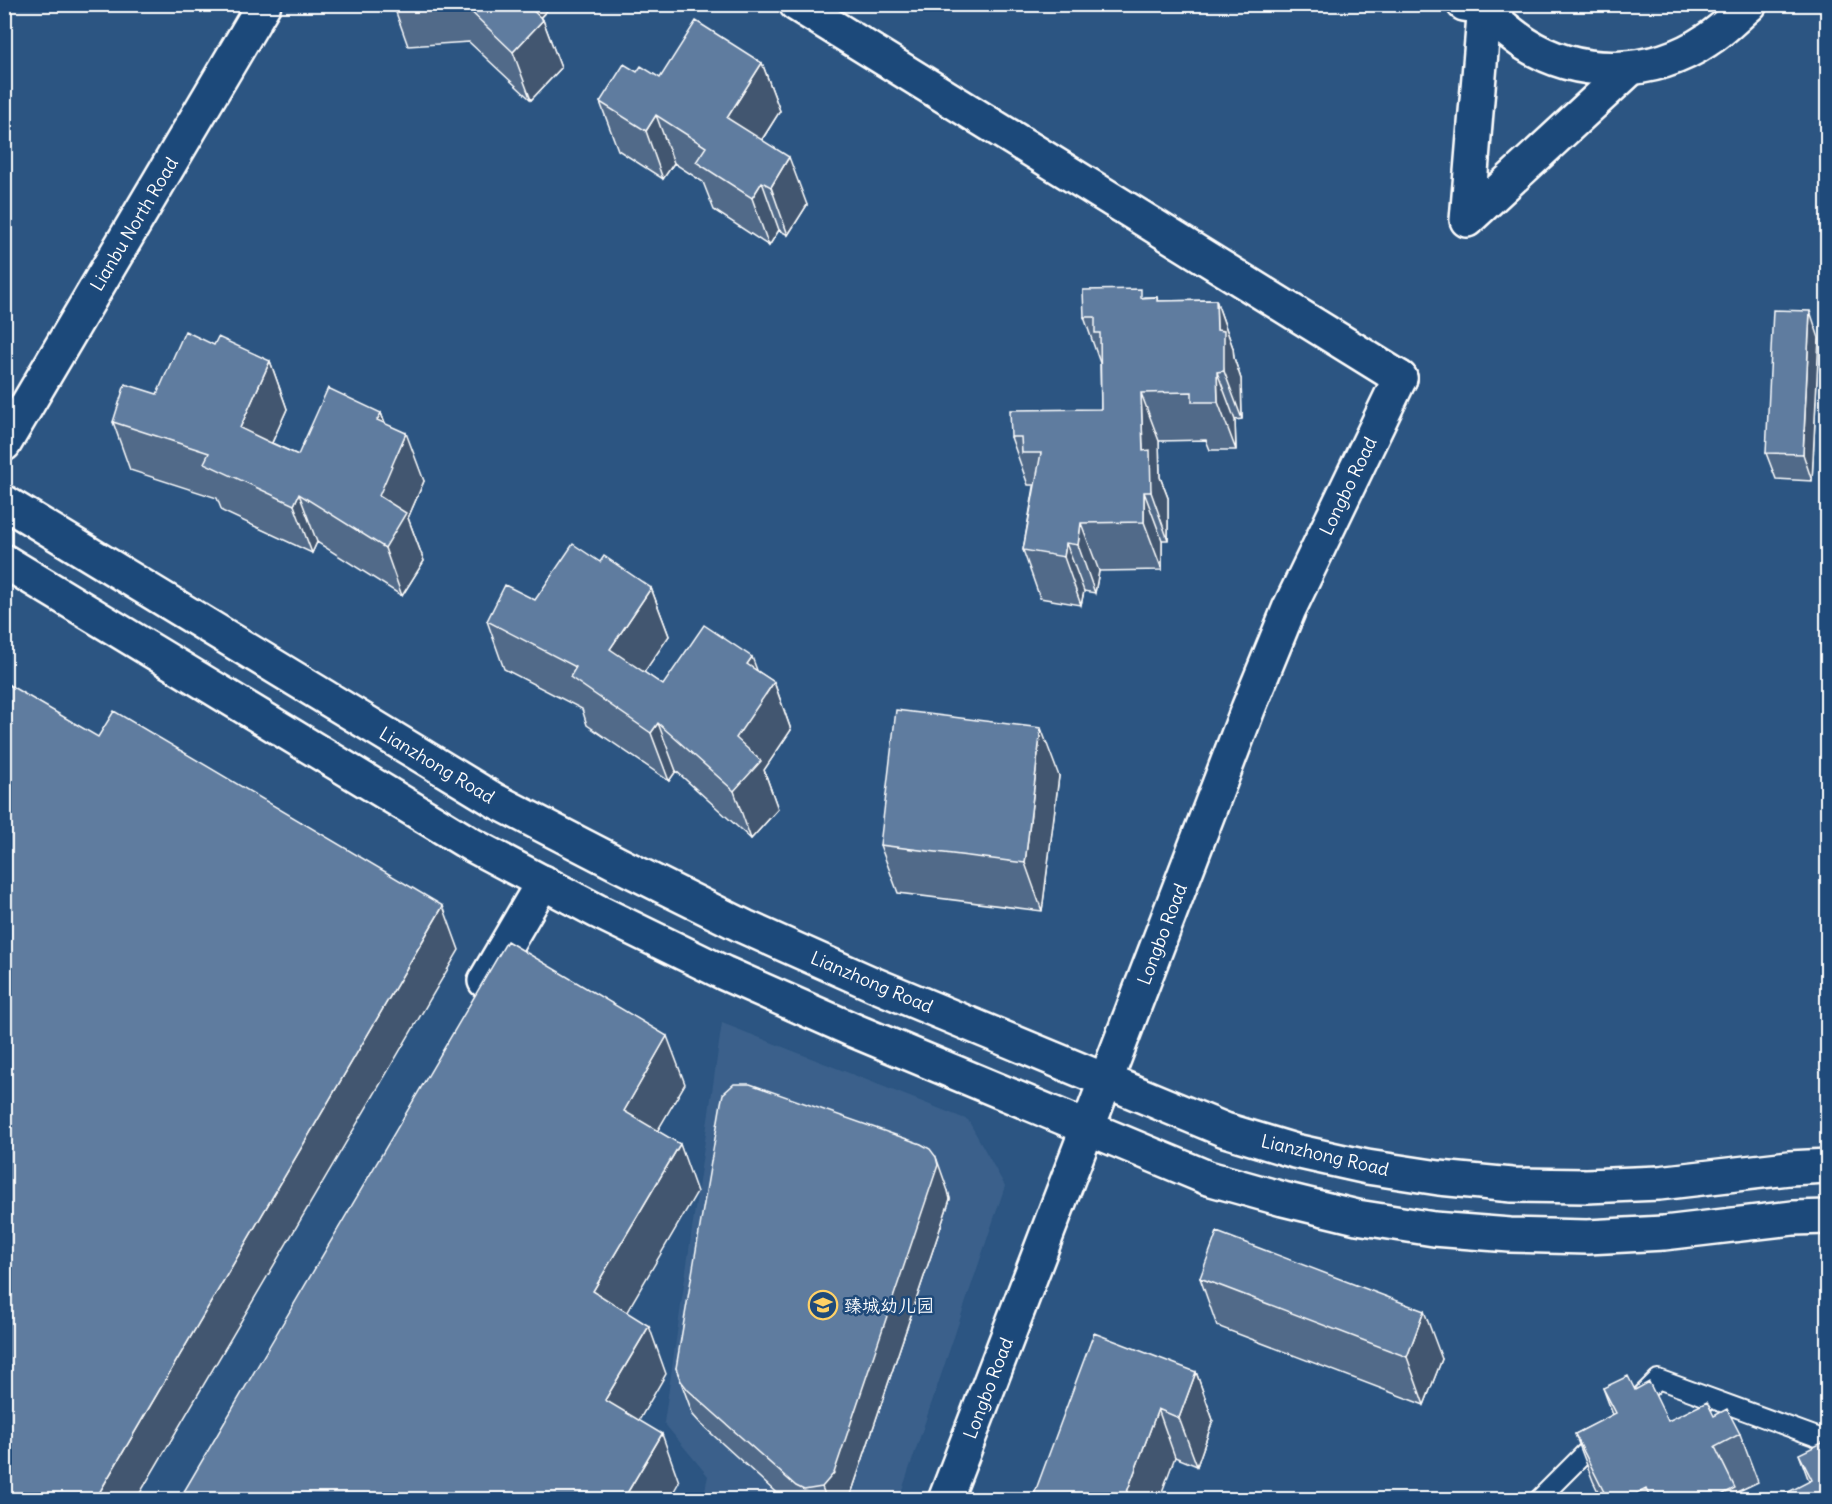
<svg xmlns="http://www.w3.org/2000/svg" width="1832" height="1504" font-family="Delius,'LXGW WenKai TC',sans-serif">
  <style>
    .built { fill: #3b618b }
    .lines { fill: none; stroke-linecap: round; stroke-linejoin: round }
    .lane-casing { stroke: #fff; stroke-width: 22 }
    .street-casing { stroke: #fff; stroke-width: 38 }
    .secondary-casing { stroke: #fff; stroke-width: 38 }
    .lane { stroke: #1f4a7a; stroke-width: 18 }
    .street { stroke: #1f4a7a; stroke-width: 33 }
    .secondary { stroke: #1f4a7a; stroke-width: 33 }
    .wall { fill: #516b89; stroke: #fff; stroke-width: 1.5 }
    .shaded-wall { fill: #42576f; stroke: #fff; stroke-width: 1.5 }
    .building { fill: #5e7c9f; stroke: #fff; stroke-width: 1.5 }
    .labels { text-anchor: middle; dominant-baseline: central; stroke-width: 5; stroke-linejoin: round; paint-order: stroke }
    .street-label { font-size: 18px; fill: #fff; stroke: #1f4a7a }
    .poi-label { font-size: 18px; fill: #fff; stroke: #1f4a7a; text-anchor: start }
  </style>
  <rect width="100%" height="100%" fill="#2c5582"/>
  <filter id="ink" filterUnits="userSpaceOnUse"><feTurbulence type="fractalNoise" baseFrequency=".0167" numOctaves="2"/><feDisplacementMap in="SourceGraphic" scale="12" xChannelSelector="R" yChannelSelector="G"/><feConvolveMatrix kernelMatrix="1 2 1 2 8 2 1 2 1" color-interpolation-filters="sRGB"/></filter>
  <g filter="url(#ink)">
    <!-- built -->
    <path class="built" d="M 722,1023 L 968,1120 L 1005,1186 L 899,1499 L 703,1499 L 708,1476 L 664,1423 Z"/>
    <g class="lines">
      <!-- lane casing -->
      <g class="lane-casing">
        <path id="lane" d="M 1634,1403 L 1658,1379 L 1828,1441
          M 1538,1500 L 1600,1438"/>
      </g>
      <!-- street casing -->
      <g class="street-casing">
        <path id="street" d="M 796,4 L 1400,378
          M 1467,220 L 1631,68
          M 1467,220 L 1485,4
          M 4,444 L 264,4
          M 485,981 L 543,882"/>
      </g>
      <!-- secondary casing -->
      <g class="secondary-casing">
        <path id="secondary" d="M 1464,4 C 1470,5 1477,5 1482,7 C 1490,10 1496,20 1502,26 C 1509,32 1517,38 1524,43 C 1579,79 1654,76 1707,40 C 1723,30 1736,16 1750,4
          M 4,502 L 496,801 L 620,865 L 745,927 L 873,984 L 1225,1130 L 1295,1151 L 1367,1167 L 1439,1178 L 1512,1185 L 1586,1186 L 1659,1183 L 1789,1168 L 1828,1166
          M 4,561 L 472,845 L 597,911 L 724,973 L 853,1030 L 1208,1178 L 1283,1199 L 1357,1217 L 1434,1229 L 1510,1235 L 1587,1237 L 1664,1233 L 1793,1218 L 1828,1217
          M 945,1500 L 1248,709 L 1289,609 L 1400,378"/>
      </g>
      <!-- lane -->
      <use href="#lane" class="lane"/>
      <!-- street -->
      <use href="#street" class="street"/>
      <!-- secondary -->
      <use href="#secondary" class="secondary"/>
    </g>
    <!-- wall -->
    <path class="wall" d="M 393,4 L 553,4 L 540,18 L 543,20 L 561,68 L 531,100 L 469,42 L 408,46 Z
      M 762,63 L 780,111 L 762,140 L 807,205 L 788,235 L 779,230 L 769,246 L 714,210 L 703,182 L 674,163 L 663,179 L 618,150 L 600,102 L 637,72 L 660,78 Z
      M 1144,297 L 1157,297 L 1158,301 L 1216,300 L 1233,348 L 1234,358 L 1241,379 L 1242,419 L 1235,420 L 1236,450 L 1210,450 L 1206,440 L 1159,441 L 1160,477 L 1168,498 L 1168,540 L 1162,540 L 1162,570 L 1099,571 L 1095,593 L 1084,591 L 1081,605 L 1040,598 L 1023,550 L 1034,487 L 1034,485 L 1028,485 L 1011,437 L 1101,409 L 1100,363 L 1084,317 Z
      M 1819,338 L 1812,481 L 1776,479 L 1766,453 Z
      M 214,345 L 270,361 L 287,409 L 272,443 L 298,455 L 381,413 L 385,424 L 424,481 L 408,518 L 424,561 L 402,596 L 317,542 L 312,553 L 222,511 L 217,498 L 130,470 L 113,422 L 157,394 Z
      M 600,562 L 651,588 L 669,636 L 644,672 L 663,685 L 757,671 L 774,682 L 791,730 L 764,770 L 778,809 L 751,839 L 676,771 L 669,781 L 587,725 L 582,709 L 504,669 L 487,621 L 535,600 Z
      M 1059,776 L 1042,911 L 898,893 L 880,845 Z
      M 948,1191 L 950,1199 L 849,1500 L 784,1500 L 701,1424 L 693,1415 L 676,1368 Z
      M 1200,1278 L 1442,1359 L 1424,1405 L 1217,1326 Z
      M 1196,1372 L 1213,1420 L 1197,1466 L 1175,1457 L 1032,1500 Z
      M 1603,1388 L 1635,1390 L 1668,1421 L 1714,1416 L 1740,1434 L 1758,1482 L 1737,1492 L 1740,1500 L 1602,1500 L 1593,1481 L 1575,1434 L 1613,1415 Z
      M 1799,1454 L 1827,1500 L 1809,1481 Z"/>
    <!-- shaded-wall -->
    <path class="shaded-wall" d="M 514,4 L 553,4 L 524,34 Z
      M 543,20 L 561,68 L 531,100 L 513,52 Z
      M 762,63 L 780,111 L 745,166 L 727,118 Z
      M 656,115 L 674,163 L 663,179 L 646,131 Z
      M 789,157 L 807,205 L 788,235 L 771,187 Z
      M 762,182 L 779,230 L 769,246 L 752,198 Z
      M 1216,300 L 1233,348 L 1234,358 L 1241,379 L 1242,419 L 1224,371 L 1217,330 Z
      M 1810,311 L 1819,338 L 1812,481 L 1803,454 Z
      M 270,361 L 287,409 L 257,476 L 240,428 Z
      M 1217,372 L 1235,420 L 1236,450 L 1218,402 Z
      M 1141,393 L 1159,441 L 1160,477 L 1168,498 L 1168,540 L 1151,492 L 1143,451 Z
      M 381,413 L 396,456 L 406,433 L 424,481 L 408,518 L 424,561 L 402,596 L 385,548 L 379,496 L 377,420 Z
      M 1144,492 L 1162,540 L 1162,570 L 1144,522 Z
      M 299,494 L 317,542 L 312,553 L 294,505 Z
      M 1081,523 L 1099,571 L 1095,593 L 1078,545 Z
      M 1066,543 L 1084,591 L 1081,605 L 1064,557 Z
      M 651,588 L 669,636 L 628,696 L 610,649 Z
      M 752,657 L 766,694 L 774,682 L 791,730 L 764,770 L 778,809 L 751,839 L 734,791 L 736,738 L 747,664 Z
      M 658,723 L 676,771 L 669,781 L 651,733 Z
      M 1041,728 L 1059,776 L 1042,911 L 1025,863 Z
      M 443,906 L 459,950 L 136,1500 L 95,1500 Z
      M 667,1036 L 685,1084 L 641,1159 L 624,1111 Z
      M 680,1144 L 697,1192 L 611,1339 L 593,1291 Z
      M 936,1157 L 948,1191 L 950,1199 L 849,1500 L 827,1500 L 822,1487 Z
      M 1424,1311 L 1442,1359 L 1424,1405 L 1407,1357 Z
      M 649,1326 L 666,1374 L 623,1448 L 605,1400 Z
      M 1196,1372 L 1213,1420 L 1197,1466 L 1179,1418 Z
      M 1158,1409 L 1175,1457 L 1159,1500 L 1124,1500 Z
      M 662,1434 L 679,1482 L 669,1500 L 623,1500 Z"/>
    <!-- building -->
    <path class="building" d="M 463,4 L 526,4 L 543,20 L 513,52 Z
      M 696,21 L 762,63 L 727,118 L 789,157 L 771,187 L 762,182 L 752,198 L 696,162 L 706,147 L 656,115 L 646,131 L 600,102 L 624,64 L 637,72 L 641,66 L 660,78 Z
      M 1141,289 L 1141,298 L 1157,297 L 1157,301 L 1216,300 L 1217,330 L 1224,331 L 1224,371 L 1217,372 L 1218,402 L 1192,402 L 1192,392 L 1141,393 L 1143,451 L 1150,450 L 1151,492 L 1144,492 L 1144,522 L 1081,523 L 1078,545 L 1066,543 L 1064,557 L 1023,550 L 1041,453 L 1022,453 L 1021,437 L 1011,437 L 1010,410 L 1101,409 L 1100,333 L 1095,333 L 1095,317 L 1084,317 L 1083,290 Z
      M 1773,310 L 1810,311 L 1803,454 L 1766,453 Z
      M 185,331 L 214,345 L 218,337 L 270,361 L 240,428 L 269,442 L 298,455 L 328,388 L 381,413 L 377,420 L 406,433 L 379,496 L 406,513 L 385,548 L 299,494 L 294,505 L 204,463 L 209,453 L 113,422 L 125,384 L 157,394 Z
      M 573,544 L 600,562 L 604,556 L 651,588 L 610,649 L 663,685 L 704,625 L 752,657 L 747,664 L 774,682 L 736,738 L 761,761 L 734,791 L 658,723 L 651,733 L 570,677 L 576,667 L 487,621 L 505,585 L 535,600 Z
      M 4,682 L 98,737 L 114,711 L 443,906 L 95,1500 L 4,1500 Z
      M 896,710 L 1041,728 L 1025,863 L 880,845 Z
      M 507,941 L 667,1036 L 624,1111 L 680,1144 L 593,1291 L 649,1326 L 605,1400 L 662,1434 L 623,1500 L 179,1500 Z
      M 734,1084 L 750,1084 L 921,1144 L 930,1149 L 936,1157 L 938,1165 L 834,1473 L 822,1487 L 804,1490 L 796,1486 L 688,1390 L 681,1381 L 676,1368 L 721,1103 L 723,1094 Z
      M 1217,1232 L 1424,1311 L 1407,1357 L 1200,1278 Z
      M 1094,1333 L 1196,1372 L 1179,1418 L 1158,1409 L 1124,1500 L 1032,1500 Z
      M 1628,1376 L 1635,1390 L 1649,1382 L 1668,1421 L 1707,1402 L 1714,1416 L 1727,1409 L 1740,1434 L 1715,1447 L 1735,1488 L 1712,1500 L 1651,1500 L 1646,1489 L 1625,1500 L 1608,1500 L 1575,1434 L 1616,1413 L 1603,1388 Z
      M 1824,1442 L 1827,1449 L 1827,1500 L 1773,1500 L 1812,1480 L 1799,1454 Z"/>
  </g>
  <!-- icons -->
  <defs>
    <g id="school-ring" transform="scale(1.5)"><circle r="9.5" fill="#1f4a7a" stroke="#ffd166" stroke-width="1.5"/><path d="M0-5L7-2L0 1L-7-2ZM-4 1L0 2.5L4 1V4Q0 6-4 4Z" fill="#ffd166"/></g>
  </defs>
  <g fill-rule="evenodd">
    <use href="#school-ring" x="823" y="1305"/>
  </g>
  <g class="labels">
    <!-- street labels -->
    <g class="street-label">
      <text transform="translate(134 224) rotate(-59)">Lianbu North Road</text>
      <text transform="translate(1348 486) rotate(-64)">Longbo Road</text>
      <text transform="translate(437 765) rotate(31)">Lianzhong Road</text>
      <text transform="translate(1162 934) rotate(-69)">Longbo Road</text>
      <text transform="translate(872 982) rotate(23)">Lianzhong Road</text>
      <text transform="translate(1325 1155) rotate(13)">Lianzhong Road</text>
      <text transform="translate(988 1388) rotate(-69)">Longbo Road</text>
    </g>
    <!-- poi labels -->
    <g class="poi-label">
      <text x="844" y="1305">臻城幼儿园</text>
    </g>
  </g>
  <!-- margin -->
  <rect width="1832" height="1504" fill="none" stroke="#1f4a7a" stroke-width="24"/>
  <rect x="12" y="12" width="1808" height="1480" fill="none" stroke="#fff" stroke-width="2" filter="url(#ink)"/>
</svg>
